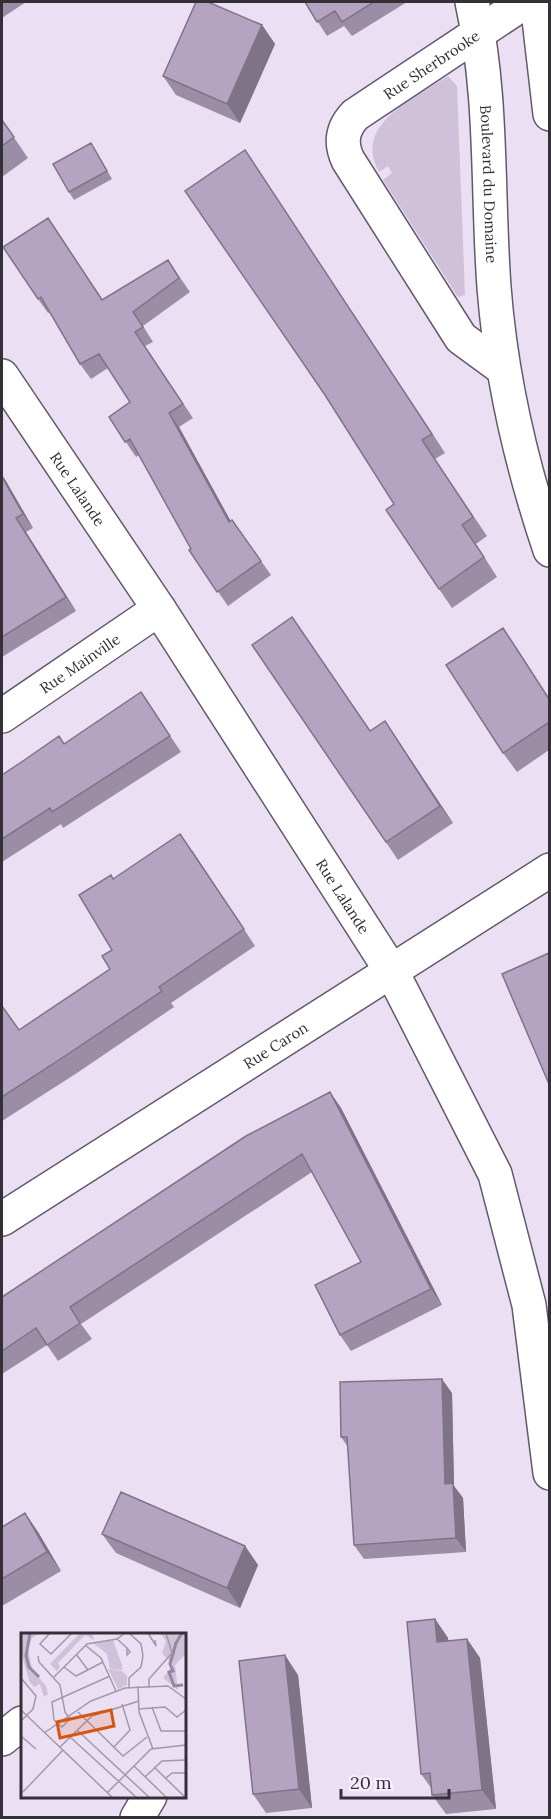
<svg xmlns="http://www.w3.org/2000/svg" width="551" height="1819" font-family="Lora,serif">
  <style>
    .grass { fill: #cfc1da }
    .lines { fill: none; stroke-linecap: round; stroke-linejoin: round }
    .minor-casing { stroke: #63596a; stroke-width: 36 }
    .minor { stroke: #fff; stroke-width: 33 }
    .wall { fill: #9c8da6 }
    .shaded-wall { fill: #7f7387 }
    .building { fill: #b5a4c1; stroke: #7f7387; stroke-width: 1.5 }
    .labels { text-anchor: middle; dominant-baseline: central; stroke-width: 4.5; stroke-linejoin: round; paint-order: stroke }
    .street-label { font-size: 15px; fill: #343037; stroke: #f7edfe }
    .inset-river { fill: none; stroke: #9686a2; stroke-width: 3 }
    .inset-road { fill: none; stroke: #a299a8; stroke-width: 1.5 }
    .view { fill: #d65510; fill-opacity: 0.15; stroke: #d65510; stroke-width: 3 }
    .inset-edge { fill: none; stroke: #343037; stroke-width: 3 }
  </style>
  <rect width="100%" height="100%" fill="#ebdff3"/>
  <!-- grass -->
  <path class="grass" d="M 448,76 L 457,86 L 465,295 L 458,297 L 383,180 L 392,173 L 388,166 L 379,172 C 352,124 415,98 448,76 Z"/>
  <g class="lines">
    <!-- minor casing -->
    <g class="minor-casing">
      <g id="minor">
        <path id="s1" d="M 472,2 C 493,96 487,192 494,287 C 501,378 521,464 550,550"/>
        <path d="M 537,2 L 550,114"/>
        <path id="s2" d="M 502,368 L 461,338 L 348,160 C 340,143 342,129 355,115 L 525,2"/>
        <path id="s3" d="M 2,376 L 159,609 L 392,972 L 495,1174 L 529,1305 L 550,1473"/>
        <path id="s4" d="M 2,716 L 159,609"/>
        <path id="s5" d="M 2,1219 L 550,870"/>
        <path d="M 2,1739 L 22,1723"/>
        <path d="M 137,1818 L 150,1796"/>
      </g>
    </g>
    <!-- minor -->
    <use href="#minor" class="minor"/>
  </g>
  <!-- wall -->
  <path class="wall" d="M 2,2 L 26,2 L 2,18 Z
    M 305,2 L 407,2 L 352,36 L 344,26 L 327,36 Z
    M 262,25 L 275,44 L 240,123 L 176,95 L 163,76 Z
    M 2,120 L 28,158 L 2,177 Z
    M 96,151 L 112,179 L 74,200 L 69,192 Z
    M 258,170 L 445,453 L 435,459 L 487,536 L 476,544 L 497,577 L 452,608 L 439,589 L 394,504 Z
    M 48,218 L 103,300 L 168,260 L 190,292 L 143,326 L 153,342 L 145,346 L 193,418 L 179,427 L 230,521 L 232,520 L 271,575 L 228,606 L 189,550 L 191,549 L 139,455 L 136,457 L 109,417 L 130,402 L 108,368 L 91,379 L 80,364 L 50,312 L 48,313 L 38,299 Z
    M 2,475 L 33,528 L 26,532 L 76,611 L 2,657 Z
    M 252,645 L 371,731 L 397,739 L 453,823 L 398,860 Z
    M 516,647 L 549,698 L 549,750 L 517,772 L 503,753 Z
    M 141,692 L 181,752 L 63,828 L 61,824 L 2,862 L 2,775 L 64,744 Z
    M 192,850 L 255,946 L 171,1003 L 174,1007 L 77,1073 L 2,1121 L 2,1006 L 19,1030 L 110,969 L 112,950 L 114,879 Z
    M 330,1092 L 341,1108 L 442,1305 L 351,1351 L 340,1335 L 361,1262 L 312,1172 L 81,1324 L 92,1339 L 58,1361 L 47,1345 L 2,1374 L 2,1297 Z
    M 452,1393 L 454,1486 L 463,1498 L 466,1552 L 364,1559 L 354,1545 L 348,1447 L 341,1437 Z
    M 25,1513 L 38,1532 L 61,1571 L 2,1606 L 2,1527 Z
    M 102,1534 L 245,1546 L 258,1565 L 240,1608 L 116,1553 Z
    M 435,1619 L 448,1638 L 448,1641 L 467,1639 L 480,1658 L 496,1809 L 446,1814 L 432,1795 L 432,1789 L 421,1774 Z
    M 298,1675 L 312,1808 L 266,1813 L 253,1794 Z"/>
  <!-- shaded-wall -->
  <path class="shaded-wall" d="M 262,25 L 275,44 L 240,123 L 227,104 Z
    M 245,150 L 258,170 L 445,453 L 432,434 Z
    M 169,413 L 179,427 L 239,536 L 229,522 Z
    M 2,475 L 6,481 L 33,528 L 23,514 L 2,477 Z
    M 16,518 L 26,532 L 76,611 L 66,597 Z
    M 503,628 L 516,647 L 549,699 Z
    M 385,721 L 453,823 L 440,806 Z
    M 330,1092 L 341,1108 L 442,1305 L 431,1289 Z
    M 442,1379 L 452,1393 L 454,1486 L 463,1498 L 466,1552 L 456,1538 L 445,1484 Z
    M 25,1513 L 38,1532 L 61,1571 L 47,1552 Z
    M 245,1546 L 258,1565 L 240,1608 L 227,1588 Z
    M 435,1619 L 448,1638 L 450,1661 L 437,1642 Z
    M 467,1639 L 480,1658 L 496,1809 L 482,1790 Z
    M 285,1655 L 298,1675 L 312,1808 L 299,1789 Z"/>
  <!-- building -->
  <path class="building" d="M 196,2 L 208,2 L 262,25 L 227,104 L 163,76 Z
    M 305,2 L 374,2 L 342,22 L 335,11 L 317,22 Z
    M 2,120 L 14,137 L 2,146 Z
    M 91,143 L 107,171 L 69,192 L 53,164 Z
    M 245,150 L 432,434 L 422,440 L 473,517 L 462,525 L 484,557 L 439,589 L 386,510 L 394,504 L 325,395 L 185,191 Z
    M 48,218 L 102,300 L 168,260 L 179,278 L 133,312 L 143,327 L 135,332 L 183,404 L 169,413 L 229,522 L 232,520 L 261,561 L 217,592 L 189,550 L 191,549 L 130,439 L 125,442 L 109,417 L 130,402 L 99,354 L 80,364 L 41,297 L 38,299 L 3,247 Z
    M 2,477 L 23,514 L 16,518 L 66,597 L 2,637 Z
    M 292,617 L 370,731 L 385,721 L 440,806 L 386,842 L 252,645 Z
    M 503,628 L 549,699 L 549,722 L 503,753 L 446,665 Z
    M 141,692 L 170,736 L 52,812 L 50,808 L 2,839 L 2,775 L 20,763 L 59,736 L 64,744 Z
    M 180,834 L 244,929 L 159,987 L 162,991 L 65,1056 L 2,1097 L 2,1006 L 19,1030 L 110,969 L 102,956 L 112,950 L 79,895 L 111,875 L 113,879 Z
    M 549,953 L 549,1084 L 502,974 Z
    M 330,1092 L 431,1289 L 340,1335 L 315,1285 L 361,1262 L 302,1154 L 70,1307 L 80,1323 L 47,1345 L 36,1328 L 2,1351 L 2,1297 L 246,1136 Z
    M 442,1379 L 445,1484 L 453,1483 L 456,1538 L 354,1545 L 347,1437 L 341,1437 L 340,1382 Z
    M 121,1492 L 245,1546 L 227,1588 L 102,1534 Z
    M 25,1513 L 47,1552 L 2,1579 L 2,1527 Z
    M 435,1619 L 437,1642 L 467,1639 L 482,1790 L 432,1795 L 430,1773 L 421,1774 L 407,1622 Z
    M 285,1655 L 299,1789 L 253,1794 L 239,1661 Z"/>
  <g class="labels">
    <!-- street labels -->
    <g class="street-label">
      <text stroke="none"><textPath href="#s2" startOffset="402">Rue Sherbrooke</textPath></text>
      <text stroke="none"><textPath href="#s1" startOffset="183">Boulevard du Domaine</textPath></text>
      <text stroke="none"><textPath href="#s3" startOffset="136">Rue Lalande</textPath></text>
      <text stroke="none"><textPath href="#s4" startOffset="94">Rue Mainville</textPath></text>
      <text stroke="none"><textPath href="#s3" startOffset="622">Rue Lalande</textPath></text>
      <text stroke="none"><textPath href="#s5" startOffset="324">Rue Caron</textPath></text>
    </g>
  </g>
  <!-- overview -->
  <g transform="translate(21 1633)">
    <rect width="165" height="165" fill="#ebdff3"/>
    <path d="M 0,0 L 19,0 L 11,5 L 7,16 L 11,36 L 25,53 L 27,61 L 23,64 L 19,51 L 13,54 L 8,48 L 0,18 ZM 59,0 L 71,0 L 73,7 L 64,2 L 37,30 L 39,34 L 36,38 L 29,31 ZM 139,0 L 165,0 L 165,21 L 154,32 L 157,57 L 142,45 L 152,32 L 141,20 L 145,8 ZM 92,7 L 101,32 L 101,37 L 89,36 L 86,21 L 72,10 Z" fill="#cfc1da"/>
    <path d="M 87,36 L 101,38 L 106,43 L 106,52 L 97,56 Z" fill="#cfc1da"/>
    <path class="inset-river" d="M 9,0 L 5,23 L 8,34 L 18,44M 161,0 L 155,10 L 149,31 L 152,38 L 148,39 L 153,53 L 162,52"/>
    <path class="inset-road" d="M 29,0 L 19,11 L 30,21 L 51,0M 127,0 L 135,13 L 134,7M 96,6 L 106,15 L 106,22 L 109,19 L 106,15M 64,12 L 80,25 L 95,58M 55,21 L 67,37M 17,23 L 18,29 L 39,52 L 44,79 L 49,86M 43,34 L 55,43 L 82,29M 33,44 L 66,11 L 96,6 L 104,0M 0,45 L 15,63 L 12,76 L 0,88M 117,53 L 118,79 L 132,116M 128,54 L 128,46 L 151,20 L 145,0M 108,55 L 108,45 L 120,34 L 122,23 L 120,11 L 108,0M 131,74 L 140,98 L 165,98M 118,76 L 144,74 L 156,84 L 165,77M 0,77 L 92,165M 57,79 L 102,123 L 126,104M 47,88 L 41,94 L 33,87 L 31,69 L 89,43M 56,97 L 129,165M 23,100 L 70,68 L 104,55 L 147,53 L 165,66M 0,103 L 15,116M 49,104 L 116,165M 39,114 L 71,83 L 118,68M 93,114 L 109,97 L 101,71M 113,133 L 146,165M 133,134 L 165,165M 124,144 L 141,128 L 165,127M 145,145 L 151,140 L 165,140M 2,159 L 42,117M 86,160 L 130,116 L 165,112"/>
    <path class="view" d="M 90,77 L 93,93 L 39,105 L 36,89 Z"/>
    <rect width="165" height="165" class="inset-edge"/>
  </g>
  <!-- border -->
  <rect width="551" height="1819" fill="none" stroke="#343037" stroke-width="6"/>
  <!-- scale -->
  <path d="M341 1789v9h108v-9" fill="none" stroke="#343037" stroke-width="3"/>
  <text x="350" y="1789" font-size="18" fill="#343037" stroke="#f7edfe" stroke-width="4.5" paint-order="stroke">20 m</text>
</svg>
